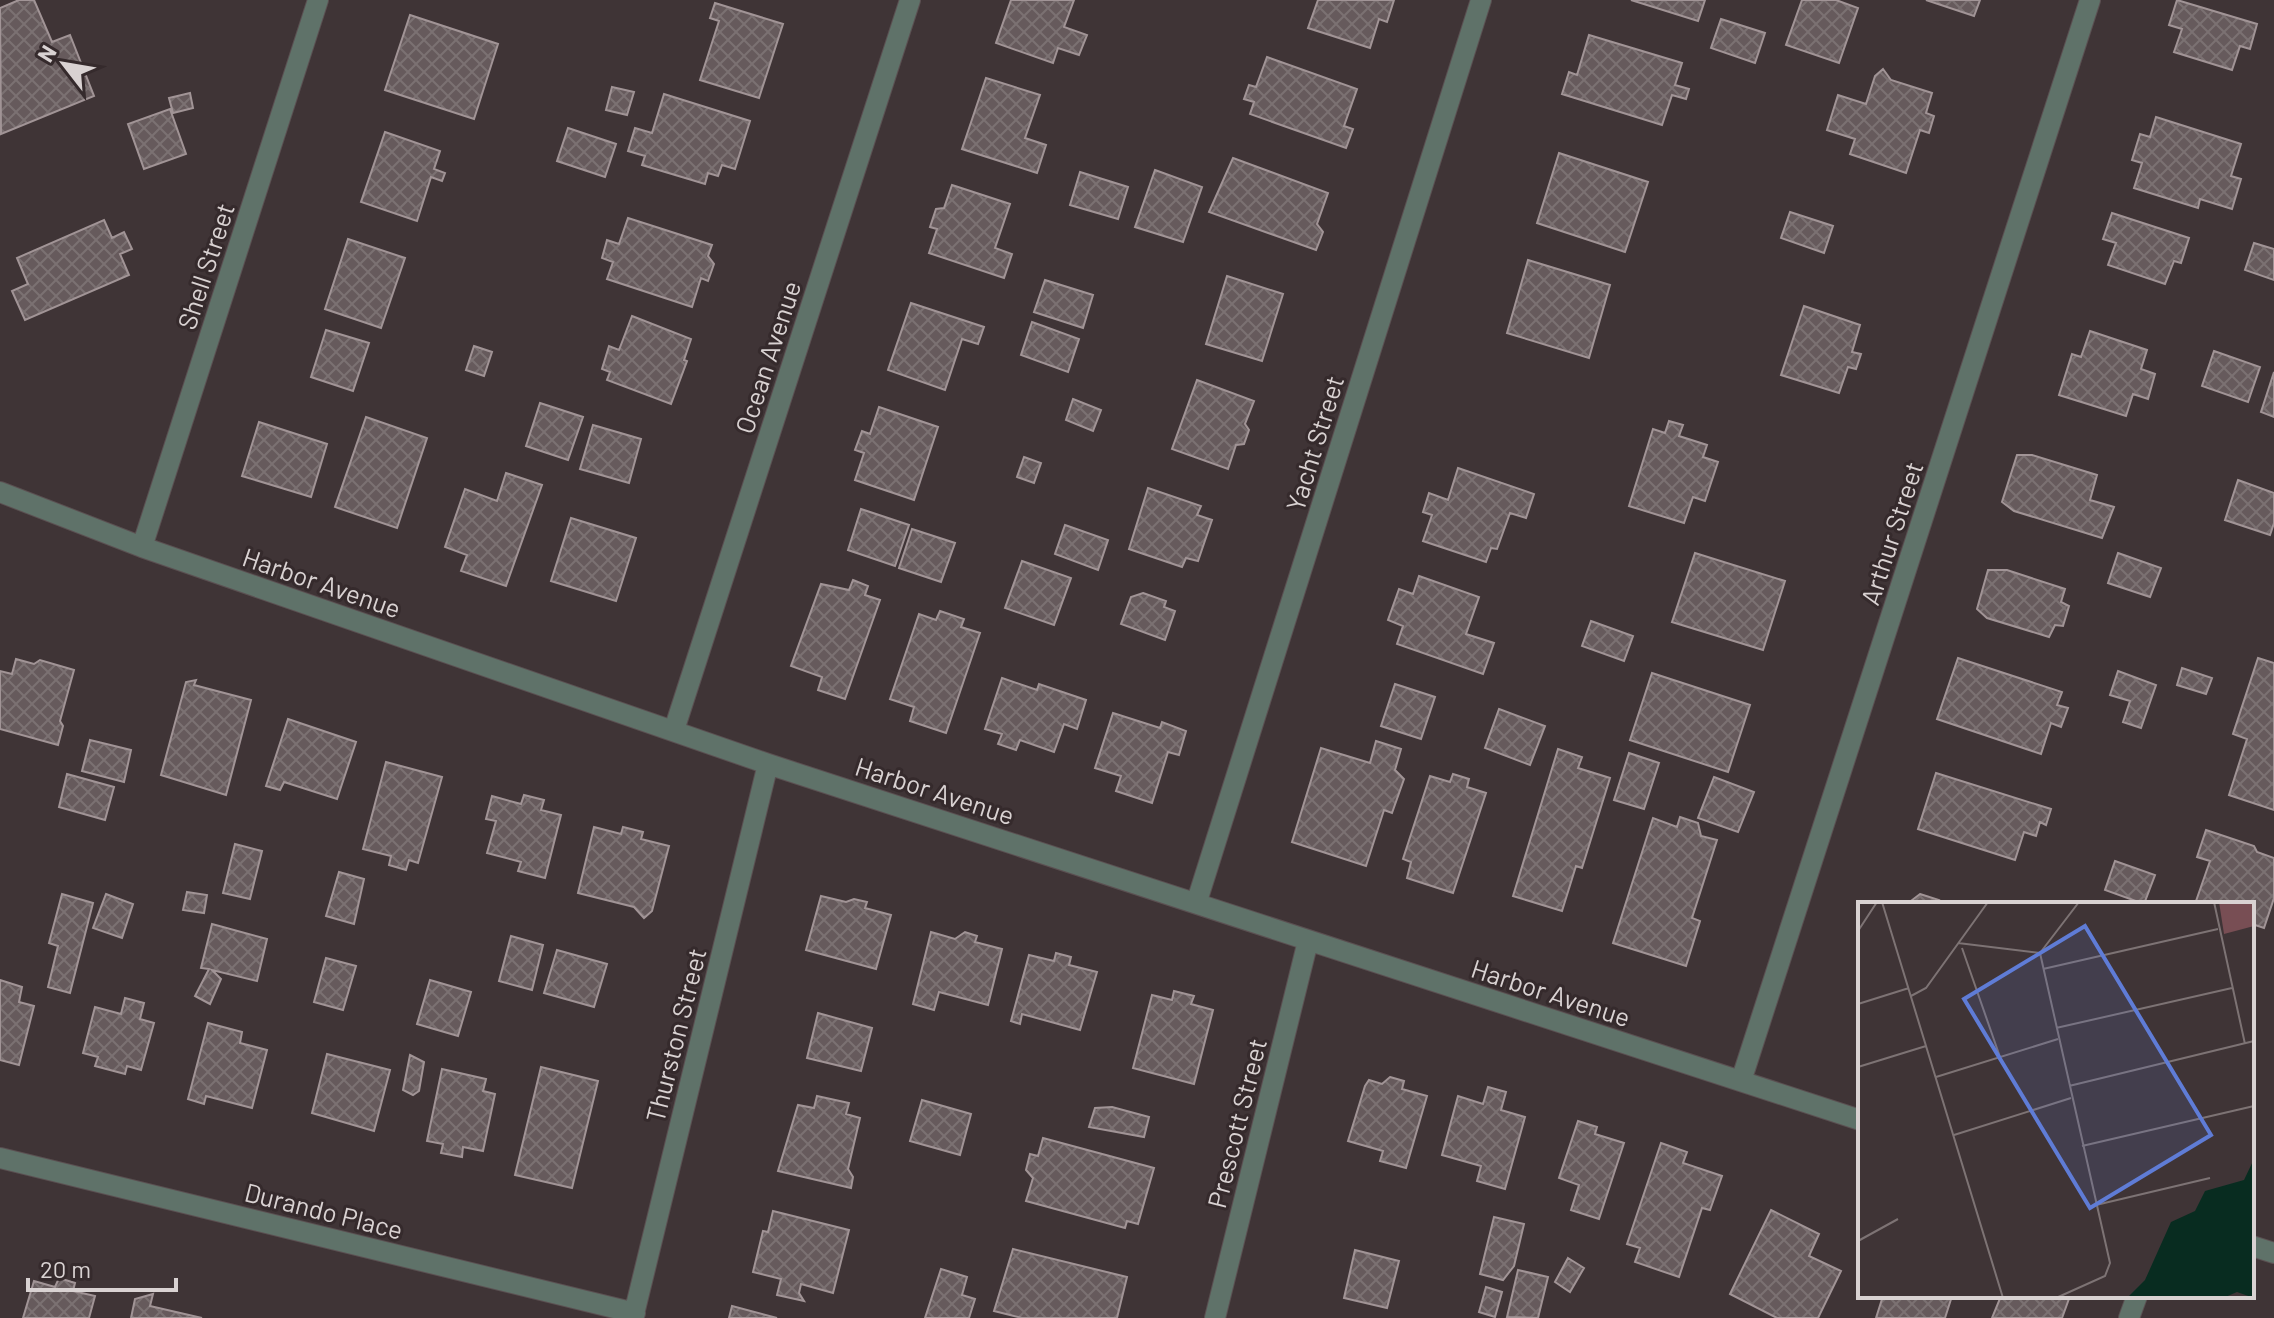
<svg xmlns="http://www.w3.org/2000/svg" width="2274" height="1318" font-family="Barlow,sans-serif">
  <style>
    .building { fill: url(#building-cross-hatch); stroke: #a19496; stroke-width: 2 }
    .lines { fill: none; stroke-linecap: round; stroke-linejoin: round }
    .minor-casing { stroke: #5b5052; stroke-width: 22 }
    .minor { stroke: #5f7269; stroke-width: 20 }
    .labels { text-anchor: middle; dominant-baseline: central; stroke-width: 6; stroke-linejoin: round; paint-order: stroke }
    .street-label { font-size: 26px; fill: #d9d2d2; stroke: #352a2c }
    .inset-road { fill: none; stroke: #7d7374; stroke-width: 2 }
    .view { fill: #5f7cd6; fill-opacity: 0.15; stroke: #5f7cd6; stroke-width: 4 }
    .inset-edge { fill: none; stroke: #d9d2d2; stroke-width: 4 }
  </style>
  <defs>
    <pattern id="building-cross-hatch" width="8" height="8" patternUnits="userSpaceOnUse" patternTransform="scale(2)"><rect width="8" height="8" fill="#665a5c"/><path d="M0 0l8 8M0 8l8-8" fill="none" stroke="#7b7172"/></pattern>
  </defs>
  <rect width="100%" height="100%" fill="#3f3436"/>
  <!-- building -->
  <path class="building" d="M 19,0 L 34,0 L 52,42 L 70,35 L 94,96 L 1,134 L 0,8 Z
    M 1011,0 L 1074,0 L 1064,27 L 1087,35 L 1079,55 L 1058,48 L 1053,63 L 996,43 Z
    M 1318,0 L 1394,0 L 1387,22 L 1379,19 L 1370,48 L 1308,28 Z
    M 1631,0 L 1705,0 L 1698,21 Z
    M 1802,0 L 1836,0 L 1858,8 L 1839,63 L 1786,45 Z
    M 1926,0 L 1980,0 L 1974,16 Z
    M 2177,0 L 2257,24 L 2250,49 L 2240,46 L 2232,70 L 2174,52 L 2182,29 L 2169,25 Z
    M 715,3 L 783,24 L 759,98 L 700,80 L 719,21 L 710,18 Z
    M 410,15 L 498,44 L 474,119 L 385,90 Z
    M 1721,19 L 1765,33 L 1755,63 L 1711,48 Z
    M 1589,35 L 1682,63 L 1675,85 L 1689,89 L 1686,99 L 1672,95 L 1662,125 L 1562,94 L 1569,72 L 1577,75 Z
    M 1267,57 L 1357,89 L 1344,126 L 1353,129 L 1346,148 L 1250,114 L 1254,102 L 1244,99 L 1249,85 L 1256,87 Z
    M 1883,69 L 1891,80 L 1932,93 L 1926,113 L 1934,116 L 1929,133 L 1920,130 L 1906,173 L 1850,154 L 1855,139 L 1827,130 L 1838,95 L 1866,104 L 1875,76 Z
    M 986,78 L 1040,95 L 1025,138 L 1046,145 L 1037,173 L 962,149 Z
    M 612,87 L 634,92 L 627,115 L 606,110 Z
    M 190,93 L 193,108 L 173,113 L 169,98 Z
    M 664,94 L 750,121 L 735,169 L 722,165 L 718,176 L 708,173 L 705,184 L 642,165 L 645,156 L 628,151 L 635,128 L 652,133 Z
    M 170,109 L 186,154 L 144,169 L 128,124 Z
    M 2156,117 L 2241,144 L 2231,176 L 2241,179 L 2232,209 L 2200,199 L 2198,208 L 2134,188 L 2142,163 L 2132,160 L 2140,134 L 2150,137 Z
    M 568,128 L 616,144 L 605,177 L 557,161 Z
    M 385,132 L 440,151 L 434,169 L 445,173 L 442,181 L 431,177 L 417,221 L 361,202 Z
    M 1559,153 L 1648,182 L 1625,252 L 1537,223 Z
    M 1233,158 L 1328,193 L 1317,224 L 1323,232 L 1316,250 L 1209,212 Z
    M 1155,170 L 1202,187 L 1183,242 L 1135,227 Z
    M 1080,172 L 1128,187 L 1118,219 L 1070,205 Z
    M 952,185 L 1010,204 L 995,248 L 1012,254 L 1004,278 L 929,253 L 937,229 L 930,227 L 936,209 L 944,208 Z
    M 1790,212 L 1833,226 L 1824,253 L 1781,238 Z
    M 2112,213 L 2189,238 L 2181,263 L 2174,261 L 2165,284 L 2108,265 L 2116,243 L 2103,239 Z
    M 628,218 L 712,245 L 708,256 L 714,264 L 708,281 L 701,278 L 692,307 L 607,279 L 613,262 L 602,258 L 607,240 L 619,244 Z
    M 104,220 L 112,238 L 124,232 L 132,249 L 120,254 L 129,275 L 25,320 L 12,291 L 28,284 L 17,258 Z
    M 348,239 L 405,258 L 381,328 L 325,309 Z
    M 2254,243 L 2274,249 L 2274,280 L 2245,270 Z
    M 1528,260 L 1610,285 L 1589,358 L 1507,333 Z
    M 1227,276 L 1283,294 L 1262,361 L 1206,344 Z
    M 1045,280 L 1093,295 L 1083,328 L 1034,312 Z
    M 911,303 L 984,327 L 978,344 L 962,339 L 945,390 L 888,370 Z
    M 1804,306 L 1860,325 L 1852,352 L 1861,354 L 1856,369 L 1848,367 L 1839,393 L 1781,375 Z
    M 632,316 L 691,339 L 684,360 L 687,361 L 671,404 L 607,380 L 610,372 L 602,369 L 609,346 L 619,350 Z
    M 1032,322 L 1079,339 L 1068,372 L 1021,355 Z
    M 326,330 L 369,343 L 353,391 L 311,377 Z
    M 2090,331 L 2147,350 L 2141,369 L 2155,374 L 2148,399 L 2133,394 L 2126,416 L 2059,395 L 2072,354 L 2081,357 Z
    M 474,346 L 492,352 L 484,376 L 466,370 Z
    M 2214,351 L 2260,367 L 2248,402 L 2202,386 Z
    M 2274,372 L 2274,417 L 2261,412 Z
    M 1197,380 L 1254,401 L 1245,424 L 1249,430 L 1244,444 L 1236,445 L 1228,469 L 1172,449 Z
    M 1073,399 L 1101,410 L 1093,431 L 1066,420 Z
    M 540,403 L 583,417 L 568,460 L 526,446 Z
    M 879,407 L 938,427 L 914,500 L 855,480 L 864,453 L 855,450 L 862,431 L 870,434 Z
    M 366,417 L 427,438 L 397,528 L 335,507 Z
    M 1669,421 L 1683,425 L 1679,436 L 1707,445 L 1703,457 L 1718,462 L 1705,501 L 1693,497 L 1684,523 L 1629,506 L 1653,429 L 1665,433 Z
    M 259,422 L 327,444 L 311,497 L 242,476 Z
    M 593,425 L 641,439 L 629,483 L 580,469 Z
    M 2017,455 L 2032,455 L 2097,475 L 2090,500 L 2114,507 L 2102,538 L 2014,511 L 2002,502 Z
    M 1024,457 L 1041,463 L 1034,483 L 1017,477 Z
    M 1458,468 L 1534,494 L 1526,518 L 1510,513 L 1497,549 L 1491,548 L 1486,562 L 1423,541 L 1432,515 L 1423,512 L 1429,493 L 1448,500 Z
    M 506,473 L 542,485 L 506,586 L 461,571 L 467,555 L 445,547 L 465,489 L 497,501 Z
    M 2238,480 L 2274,493 L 2274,523 L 2270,535 L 2225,520 Z
    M 1148,488 L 1201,506 L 1197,515 L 1212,520 L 1198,561 L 1186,558 L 1182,567 L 1129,549 Z
    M 861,509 L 909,525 L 895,566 L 848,550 Z
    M 571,518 L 636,538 L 616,601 L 551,581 Z
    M 1065,525 L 1108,540 L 1098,570 L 1055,554 Z
    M 912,529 L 955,543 L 941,582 L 899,568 Z
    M 1695,553 L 1785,581 L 1763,650 L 1672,622 Z
    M 2118,553 L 2161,568 L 2150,597 L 2108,583 Z
    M 1022,561 L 1071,578 L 1054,625 L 1005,608 Z
    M 1988,570 L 2007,570 L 2065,589 L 2061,602 L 2069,606 L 2063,626 L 2055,625 L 2049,637 L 1987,618 L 1977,609 Z
    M 1419,576 L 1479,597 L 1466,634 L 1494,643 L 1483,674 L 1397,644 L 1403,626 L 1388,620 L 1399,589 L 1413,594 Z
    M 853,580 L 868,586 L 865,595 L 880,600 L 845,699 L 818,690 L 822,677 L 791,666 L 821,584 L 849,590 Z
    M 1143,593 L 1166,601 L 1164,607 L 1175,611 L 1165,640 L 1121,624 L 1131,597 Z
    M 940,611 L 964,619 L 961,627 L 980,633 L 946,733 L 910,721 L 914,707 L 890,699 L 919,614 L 936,620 Z
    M 1591,621 L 1633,636 L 1624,661 L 1582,646 Z
    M 1958,658 L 2062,692 L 2057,705 L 2068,708 L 2061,727 L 2051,723 L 2041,754 L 1937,719 Z
    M 2258,658 L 2274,663 L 2274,810 L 2229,795 L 2247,739 L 2233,734 Z
    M 16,659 L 34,664 L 40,660 L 74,670 L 60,721 L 63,726 L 58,745 L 0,729 L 0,671 L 12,674 Z
    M 2182,668 L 2212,678 L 2206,694 L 2177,685 Z
    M 2118,671 L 2156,685 L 2141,728 L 2123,722 L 2130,701 L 2110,695 Z
    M 1652,673 L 1750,705 L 1728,772 L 1630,740 Z
    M 1002,678 L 1037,690 L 1039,684 L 1086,700 L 1077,729 L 1064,724 L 1054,752 L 1020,740 L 1016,750 L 998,744 L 1002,734 L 985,729 Z
    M 196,680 L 194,685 L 251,700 L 226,795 L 161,775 L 186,682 Z
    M 1395,684 L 1435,697 L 1421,739 L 1381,726 Z
    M 1499,709 L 1545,726 L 1530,765 L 1485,748 Z
    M 1113,713 L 1160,728 L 1162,722 L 1186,731 L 1179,755 L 1168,752 L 1152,803 L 1116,791 L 1121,776 L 1095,768 Z
    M 288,719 L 356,742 L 337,799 L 284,782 L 280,790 L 266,786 Z
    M 90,740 L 131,750 L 124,782 L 82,771 Z
    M 1376,741 L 1401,749 L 1395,770 L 1404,779 L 1392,813 L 1384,810 L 1366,866 L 1292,842 L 1321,748 L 1370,763 Z
    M 1558,749 L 1582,757 L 1578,768 L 1610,778 L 1582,868 L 1576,866 L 1562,911 L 1513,896 Z
    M 1629,753 L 1659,763 L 1644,809 L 1614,800 Z
    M 386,762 L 442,777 L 418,863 L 409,860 L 406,870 L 389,865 L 391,856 L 363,849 Z
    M 1936,773 L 2051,809 L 2046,825 L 2040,822 L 2036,836 L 2024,832 L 2015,860 L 1918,829 Z
    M 67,774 L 114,787 L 105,820 L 59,807 Z
    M 1453,774 L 1469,779 L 1467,787 L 1486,793 L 1453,893 L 1407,878 L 1411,862 L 1403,859 L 1430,776 L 1450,782 Z
    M 1714,777 L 1754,792 L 1738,832 L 1698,818 Z
    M 524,795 L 544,800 L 541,810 L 561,815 L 545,878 L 518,871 L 521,862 L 487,853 L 496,821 L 486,819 L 492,796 L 521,804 Z
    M 1680,817 L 1698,823 L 1701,836 L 1717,840 L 1692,918 L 1700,921 L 1686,966 L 1613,943 L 1653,818 L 1677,827 Z
    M 594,827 L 621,834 L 623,827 L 643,832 L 641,839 L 669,846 L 652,911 L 644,918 L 634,907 L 578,893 Z
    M 2206,830 L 2254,846 L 2257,852 L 2274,858 L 2274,898 L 2264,928 L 2252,924 L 2252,904 L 2195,904 L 2210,861 L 2197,857 Z
    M 235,844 L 262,851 L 250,899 L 223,893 Z
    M 2115,861 L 2155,875 L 2144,904 L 2105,890 Z
    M 339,872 L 364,879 L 354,924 L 326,916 Z
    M 187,892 L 207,895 L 204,913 L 183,910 Z
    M 62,894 L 93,903 L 70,993 L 48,987 L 58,946 L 49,943 Z
    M 106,894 L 133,904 L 122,938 L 93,928 Z
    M 1920,894 L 1939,900 L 1937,904 L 1907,904 Z
    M 821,896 L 846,902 L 854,899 L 867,902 L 865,908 L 891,915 L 876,969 L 806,950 Z
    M 212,924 L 267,939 L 257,981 L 212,970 L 221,979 L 210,1004 L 195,996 L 209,969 L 201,968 Z
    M 931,932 L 955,939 L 965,932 L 977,936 L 975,942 L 1002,949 L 988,1005 L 939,992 L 934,1010 L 913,1004 Z
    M 511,936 L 543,945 L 532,990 L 499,981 Z
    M 557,950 L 607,964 L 594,1007 L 544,993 Z
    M 1056,953 L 1071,957 L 1069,965 L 1097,972 L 1080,1030 L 1022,1014 L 1020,1024 L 1011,1021 L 1029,955 L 1054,961 Z
    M 326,958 L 356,966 L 343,1010 L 314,1002 Z
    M 0,980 L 22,987 L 19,1002 L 34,1006 L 19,1065 L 0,1060 Z
    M 430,980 L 471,992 L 458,1036 L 417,1024 Z
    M 1174,991 L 1194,996 L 1191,1004 L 1213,1010 L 1194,1084 L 1133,1068 L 1152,995 L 1172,1000 Z
    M 125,998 L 144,1003 L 140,1019 L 154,1023 L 141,1070 L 127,1066 L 125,1074 L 95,1066 L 98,1057 L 83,1053 L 95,1007 L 121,1014 Z
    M 818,1013 L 872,1028 L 861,1071 L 807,1058 Z
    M 208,1023 L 242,1032 L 240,1043 L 267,1050 L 252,1108 L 206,1096 L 204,1104 L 188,1099 Z
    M 327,1054 L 390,1070 L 374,1131 L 312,1113 Z
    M 410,1055 L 424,1062 L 419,1091 L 413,1095 L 403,1090 Z
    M 541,1067 L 598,1081 L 572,1188 L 515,1175 Z
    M 442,1069 L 486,1079 L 483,1091 L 495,1094 L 483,1151 L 463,1147 L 462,1157 L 441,1153 L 443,1144 L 427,1141 Z
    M 1390,1077 L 1404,1081 L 1402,1089 L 1427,1096 L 1406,1168 L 1380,1161 L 1383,1151 L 1348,1141 L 1365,1086 L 1369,1080 L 1382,1084 Z
    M 1488,1087 L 1506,1092 L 1501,1110 L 1525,1117 L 1505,1189 L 1477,1181 L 1481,1166 L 1442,1155 L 1458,1096 L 1483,1104 Z
    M 817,1096 L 849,1103 L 846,1114 L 860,1118 L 848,1169 L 853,1177 L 851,1188 L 778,1171 L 798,1105 L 814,1108 Z
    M 922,1100 L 971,1114 L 960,1155 L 910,1141 Z
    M 1112,1107 L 1149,1117 L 1144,1137 L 1089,1127 L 1095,1108 Z
    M 1578,1121 L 1597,1127 L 1595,1134 L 1624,1143 L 1599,1219 L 1571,1210 L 1579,1185 L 1559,1178 Z
    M 1043,1138 L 1154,1168 L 1138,1224 L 1127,1221 L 1125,1228 L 1026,1201 L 1033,1178 L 1026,1170 L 1030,1154 L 1038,1156 Z
    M 1661,1143 L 1687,1152 L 1683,1163 L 1722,1176 L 1710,1210 L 1702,1208 L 1679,1277 L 1635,1262 L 1640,1248 L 1627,1244 Z
    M 1771,1210 L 1819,1234 L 1809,1256 L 1841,1271 L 1818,1318 L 1777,1318 L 1730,1294 Z
    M 773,1211 L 849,1230 L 833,1293 L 801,1284 L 799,1293 L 804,1301 L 777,1295 L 781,1279 L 753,1272 L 763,1231 L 768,1232 Z
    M 1494,1217 L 1524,1224 L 1514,1266 L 1503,1280 L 1480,1274 Z
    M 1013,1249 L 1127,1277 L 1117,1318 L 1022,1318 L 994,1311 Z
    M 1355,1250 L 1399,1261 L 1387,1308 L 1344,1298 Z
    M 1568,1258 L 1584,1268 L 1570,1292 L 1555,1282 Z
    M 941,1269 L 967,1277 L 962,1295 L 975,1299 L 969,1318 L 925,1318 Z
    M 1518,1270 L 1548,1277 L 1538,1318 L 1507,1317 Z
    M 59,1278 L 75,1283 L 73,1291 L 95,1296 L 89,1318 L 23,1318 L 34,1281 L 55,1287 Z
    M 1486,1287 L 1502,1292 L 1495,1317 L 1479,1312 Z
    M 153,1294 L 150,1306 L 202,1318 L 131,1318 L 135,1299 Z
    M 1883,1296 L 1952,1296 L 1945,1318 L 1876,1318 Z
    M 2001,1296 L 2070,1296 L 2062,1318 L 1992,1318 Z
    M 732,1306 L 777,1318 L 729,1318 Z"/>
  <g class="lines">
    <!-- minor casing -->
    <g class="minor-casing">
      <path id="minor" d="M 0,492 L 142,547 L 768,764 L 1860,1120
        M 142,547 L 318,0
        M 674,730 L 910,0
        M 1197,901 L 1481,0
        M 1741,1081 L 2090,0
        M 0,1158 L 635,1313
        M 2252,1246 L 2274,1253
        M 633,1318 L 768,764
        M 1215,1318 L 1308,941
        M 2129,1318 L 2137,1296"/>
    </g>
    <!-- minor -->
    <use href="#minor" class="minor"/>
  </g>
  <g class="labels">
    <!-- street labels -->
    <g class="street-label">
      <text transform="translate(205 266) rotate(-72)">Shell Street</text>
      <text transform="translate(767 357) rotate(-72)">Ocean Avenue</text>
      <text transform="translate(1314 443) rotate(-73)">Yacht Street</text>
      <text transform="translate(1891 533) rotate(-72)">Arthur Street</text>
      <text transform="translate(322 582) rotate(19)">Harbor Avenue</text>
      <text transform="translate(935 790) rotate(18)">Harbor Avenue</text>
      <text transform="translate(1551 992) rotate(18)">Harbor Avenue</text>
      <text transform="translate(675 1035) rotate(-76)">Thurston Street</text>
      <text transform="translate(1236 1123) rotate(-76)">Prescott Street</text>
      <text transform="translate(324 1210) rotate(14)">Durando Place</text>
    </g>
  </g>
  <!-- overview -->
  <g transform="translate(1858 902)">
    <rect width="396" height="396" fill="#3f3436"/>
    <path d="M 361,0 L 396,0 L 396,24 L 366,32 Z" fill="#784e54"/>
    <path d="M 396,257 L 396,396 L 379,390 L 365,396 L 269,396 L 287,378 L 313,320 L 337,309 L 347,289 L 386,278 Z" fill="#082c20"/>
    <path class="inset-road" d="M 24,0 L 145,396M 356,0 L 387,142M 0,29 L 19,0M 100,41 L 182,51 L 221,0M 104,46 L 142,155M 182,51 L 252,361 L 247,374 L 198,396M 185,67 L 360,27M 53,94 L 68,86 L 130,0M 0,102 L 51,86M 198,126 L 374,86M 0,165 L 68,144M 78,175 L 200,137M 211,184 L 396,139M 96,233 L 213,196M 224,244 L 396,204M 238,303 L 352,276M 0,339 L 40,317"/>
    <path class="view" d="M 227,24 L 353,233 L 232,306 L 106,97 Z"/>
    <rect width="396" height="396" class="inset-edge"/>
  </g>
  <!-- north arrow -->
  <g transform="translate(64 64) rotate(301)" stroke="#352a2c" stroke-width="6" paint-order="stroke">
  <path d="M0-6L14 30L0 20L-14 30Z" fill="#d9d2d2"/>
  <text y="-12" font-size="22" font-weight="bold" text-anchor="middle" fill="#d9d2d2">N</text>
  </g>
  <!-- scale -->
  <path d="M28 1278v12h148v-12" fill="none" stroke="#d9d2d2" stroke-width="4"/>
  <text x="40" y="1278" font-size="24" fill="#d9d2d2" stroke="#352a2c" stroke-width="6" paint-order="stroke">20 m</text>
</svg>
